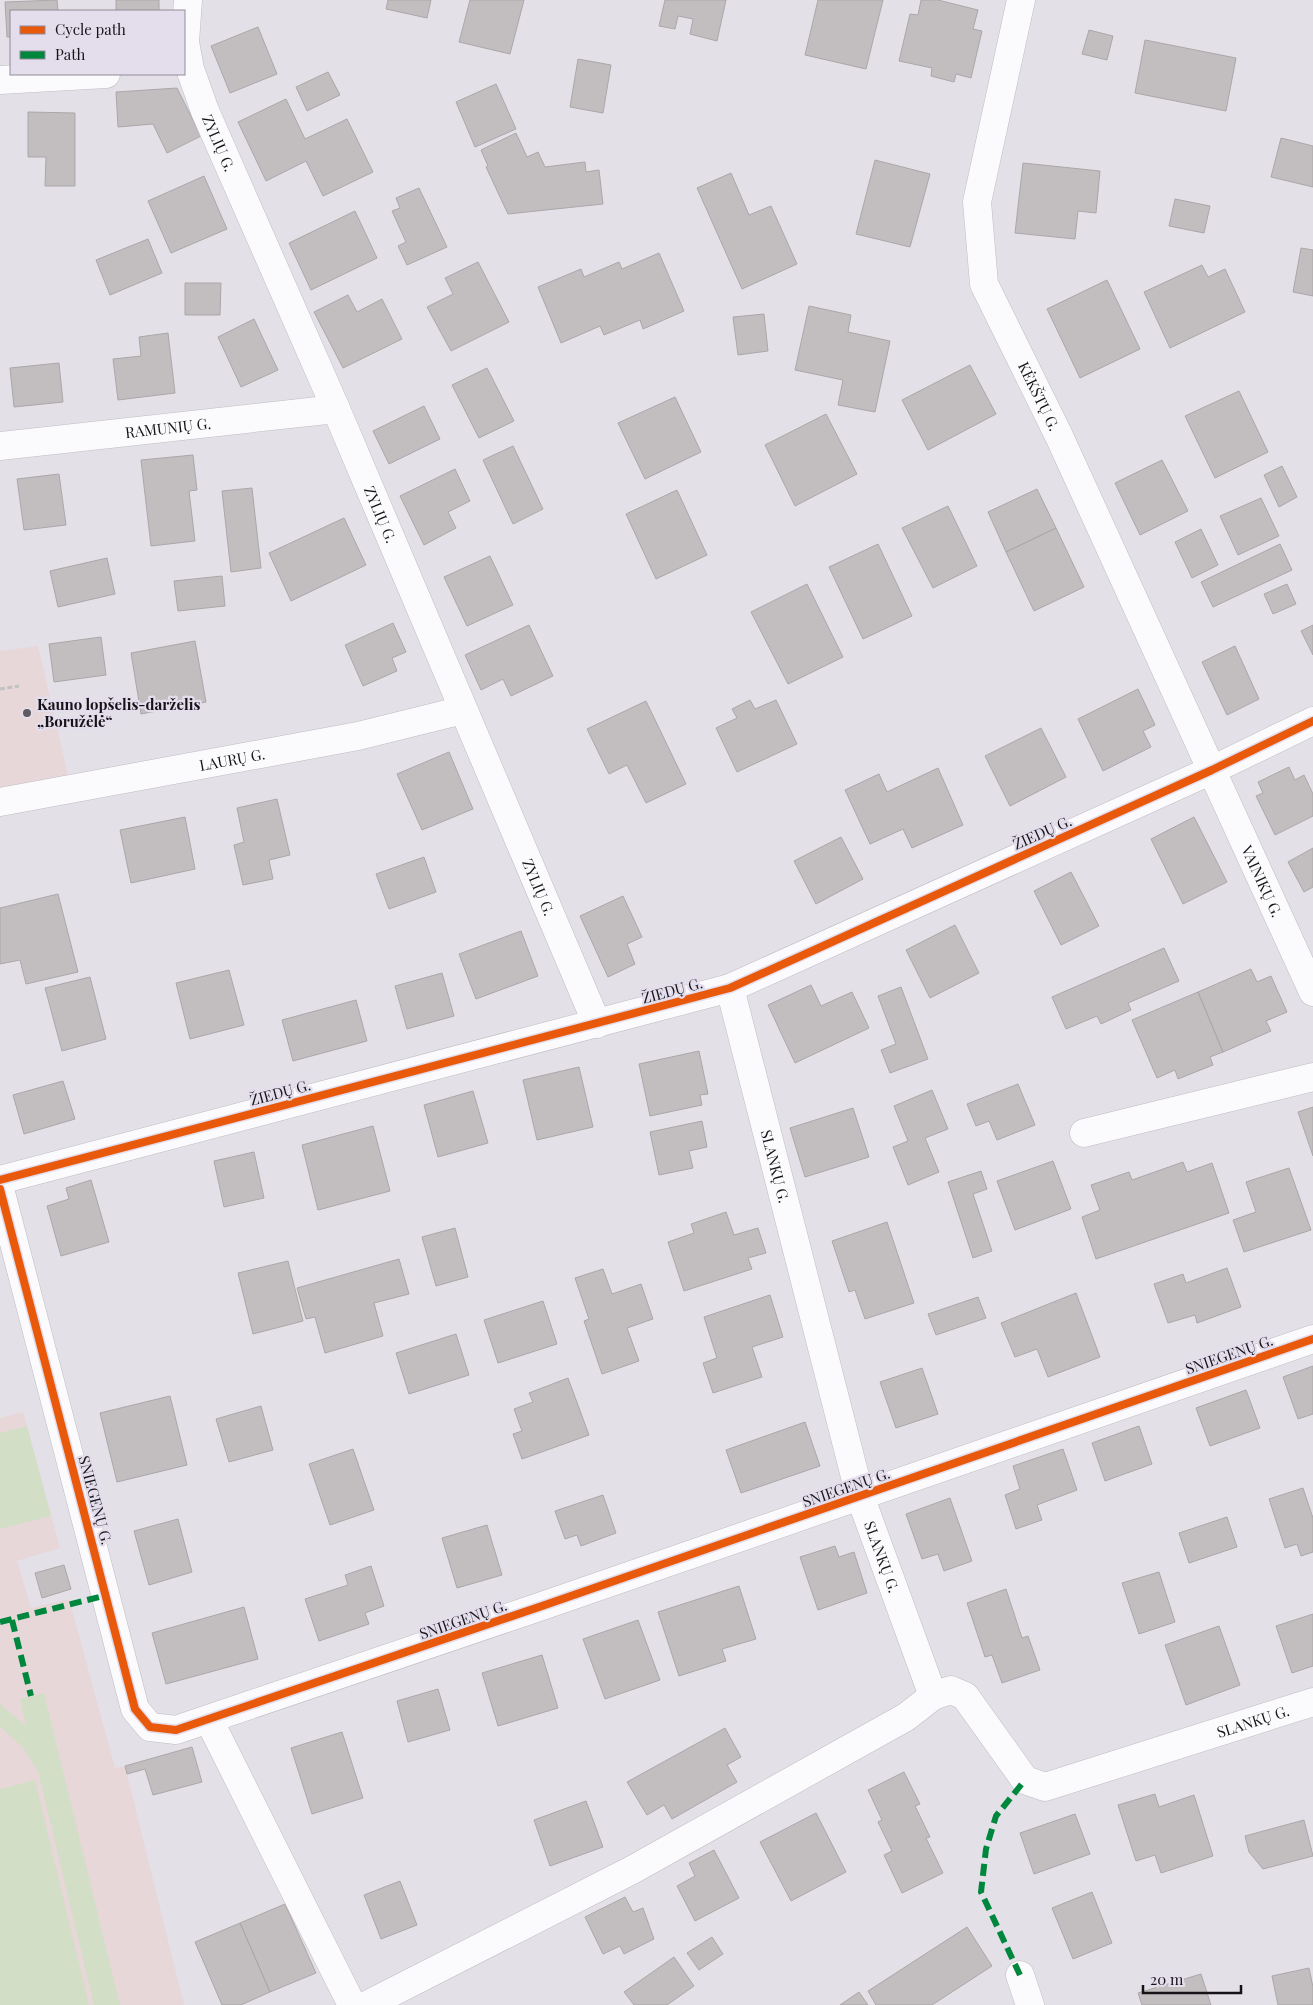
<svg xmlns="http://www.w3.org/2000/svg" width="1313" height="2005" font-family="'Playfair Display',serif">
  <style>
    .industrial { fill: #e7d7d9 }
    .green { fill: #d2dfc6 }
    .building { fill: #c2bebf; stroke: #aba7a9 }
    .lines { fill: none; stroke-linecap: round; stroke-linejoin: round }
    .minor-casing { stroke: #bfbcc2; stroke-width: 29 }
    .path { stroke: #c2c1c3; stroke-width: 3; stroke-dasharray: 5 2.5; stroke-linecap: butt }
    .minor { stroke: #fbfafc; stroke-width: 28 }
    .quiet { stroke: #00873e; stroke-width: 6; stroke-dasharray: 12 6; stroke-linecap: butt }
    .cycleway-casing { stroke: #e3ddec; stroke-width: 11 }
    .cycleway { stroke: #e8590c; stroke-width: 8 }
    .poi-dot { fill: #5d5b61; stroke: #e3ddec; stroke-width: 2 }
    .labels { text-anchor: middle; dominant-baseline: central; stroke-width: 4.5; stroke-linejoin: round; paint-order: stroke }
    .street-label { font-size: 15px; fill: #151318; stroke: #e3ddec }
    .poi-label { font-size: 15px; font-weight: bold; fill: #151318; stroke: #e3ddec; text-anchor: start }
  </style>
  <rect width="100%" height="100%" fill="#e4e0e8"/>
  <!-- industrial -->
  <path class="industrial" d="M 38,646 L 68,775 L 0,789 L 0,651 Z
    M 23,1412 L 60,1548 L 17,1561 L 31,1608 L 69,1599 L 115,1768 L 125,1766 L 184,2005 L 0,2005 L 0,1418 Z"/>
  <!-- green -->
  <path class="green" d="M 27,1426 L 51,1516 L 0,1529 L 0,1433 Z
    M 44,1693 L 120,2005 L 94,2005 L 38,1771 L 23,1748 L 0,1726 L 0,1704 L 26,1726 L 20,1699 Z
    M 35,1780 L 89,2005 L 0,2005 L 0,1789 Z"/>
  <!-- building -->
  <path class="building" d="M 57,0 L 58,11 L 11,11 L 11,37 L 7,37 L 5,2 Z
    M 116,0 L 159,0 L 159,11 L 116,11 Z
    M 388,0 L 431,0 L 427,18 L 386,9 Z
    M 470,0 L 524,0 L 510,54 L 459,42 Z
    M 665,0 L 726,0 L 717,41 L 690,34 L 693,19 L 678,16 L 675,29 L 659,26 Z
    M 818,0 L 883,0 L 866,69 L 805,55 Z
    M 921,0 L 938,0 L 978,10 L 973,29 L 982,31 L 971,78 L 956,74 L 954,82 L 931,76 L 932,68 L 899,61 L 910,14 L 918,15 Z
    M 258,27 L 277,74 L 230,93 L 211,46 Z
    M 1089,30 L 1113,36 L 1107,60 L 1082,54 Z
    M 1145,40 L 1236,58 L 1226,111 L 1135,93 Z
    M 578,59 L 611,65 L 603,113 L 570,107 Z
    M 328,72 L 340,95 L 307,111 L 296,87 Z
    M 496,84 L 516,129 L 475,147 L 456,102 Z
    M 177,88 L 201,136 L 167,153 L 153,124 L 118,127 L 116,92 Z
    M 286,99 L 305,139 L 347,119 L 373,172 L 323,196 L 306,161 L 266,181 L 238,122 Z
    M 28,112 L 75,113 L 75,186 L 45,186 L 46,157 L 28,157 Z
    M 516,133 L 527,157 L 538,152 L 545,167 L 585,162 L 586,172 L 599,170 L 603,204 L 508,214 L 486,167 L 488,166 L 481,150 Z
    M 1281,138 L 1313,146 L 1313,187 L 1271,177 Z
    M 875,160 L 930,174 L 910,247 L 856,234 Z
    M 1023,163 L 1100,171 L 1096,213 L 1078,211 L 1075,239 L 1015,233 Z
    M 731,173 L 749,215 L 771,206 L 797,264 L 742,289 L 697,188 Z
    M 204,176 L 227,229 L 171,253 L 148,201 Z
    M 419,188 L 447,247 L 407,265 L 398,246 L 406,242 L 392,211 L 400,208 L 396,198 Z
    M 1175,199 L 1210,206 L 1204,233 L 1169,226 Z
    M 355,211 L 377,258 L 311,290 L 289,243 Z
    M 148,239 L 162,273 L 110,295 L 96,260 Z
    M 1301,248 L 1313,250 L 1313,296 L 1293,292 Z
    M 659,253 L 684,311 L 643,329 L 640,320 L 604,335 L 600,326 L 561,343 L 538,287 L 581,269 L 584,277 L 619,262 L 622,269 Z
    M 478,262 L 509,322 L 451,351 L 427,307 L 453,294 L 445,278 Z
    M 1202,265 L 1208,277 L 1225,269 L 1245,312 L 1170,348 L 1144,292 Z
    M 1107,280 L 1140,349 L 1080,378 L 1047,309 Z
    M 185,283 L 221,283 L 220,315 L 185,315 Z
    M 348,295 L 357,312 L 382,299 L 402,339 L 343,368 L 314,312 Z
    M 809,306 L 851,315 L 848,332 L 890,341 L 875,412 L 838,405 L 843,380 L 795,370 Z
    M 764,314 L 768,351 L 738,355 L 733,317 Z
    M 254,319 L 278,370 L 241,387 L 218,337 Z
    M 168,333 L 175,393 L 118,400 L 113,359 L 141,356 L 139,337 Z
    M 59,363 L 63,402 L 14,407 L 10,368 Z
    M 970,365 L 996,414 L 928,450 L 902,400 Z
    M 487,368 L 514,421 L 479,438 L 452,385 Z
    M 1239,391 L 1268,452 L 1215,478 L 1185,416 Z
    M 675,397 L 701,452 L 645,479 L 618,423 Z
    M 424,406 L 440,439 L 389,464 L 373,431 Z
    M 826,414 L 857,474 L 795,506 L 765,445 Z
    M 513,446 L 543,509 L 513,524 L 483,460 Z
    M 193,455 L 197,490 L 189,491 L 195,541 L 151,546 L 141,460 Z
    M 1162,460 L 1188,511 L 1140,535 L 1115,483 Z
    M 1282,466 L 1297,497 L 1279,507 L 1264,475 Z
    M 455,469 L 470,501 L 448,512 L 456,528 L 424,545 L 400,496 Z
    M 59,474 L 66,525 L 24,530 L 17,479 Z
    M 252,488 L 261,568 L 231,572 L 222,491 Z
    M 1037,489 L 1056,528 L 1006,552 L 988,512 Z
    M 677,490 L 707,555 L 656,579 L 626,514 Z
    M 1261,498 L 1279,536 L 1238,555 L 1220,516 Z
    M 948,506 L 977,566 L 933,588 L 902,528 Z
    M 344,518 L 366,565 L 291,601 L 269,553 Z
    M 1056,528 L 1084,587 L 1034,611 L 1006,552 Z
    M 1201,529 L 1218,565 L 1192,578 L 1175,542 Z
    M 878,544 L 912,616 L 863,639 L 829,567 Z
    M 1280,544 L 1292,570 L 1213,607 L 1201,582 Z
    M 490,556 L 513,605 L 467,626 L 444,577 Z
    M 107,558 L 115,594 L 58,607 L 50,571 Z
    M 222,576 L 225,606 L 178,611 L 174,581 Z
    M 807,584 L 843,657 L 788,684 L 751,612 Z
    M 1287,584 L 1296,604 L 1273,614 L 1264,594 Z
    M 393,623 L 406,652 L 392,658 L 397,671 L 363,686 L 345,645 Z
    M 529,625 L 553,676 L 511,696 L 503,679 L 481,690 L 465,655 Z
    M 1313,625 L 1313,655 L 1301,631 Z
    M 101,637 L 106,675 L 54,682 L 49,644 Z
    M 195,641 L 206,702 L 141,714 L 131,653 Z
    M 1235,646 L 1259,699 L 1227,715 L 1202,662 Z
    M 1138,689 L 1155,725 L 1143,731 L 1151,747 L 1103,771 L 1078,719 Z
    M 750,700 L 755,709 L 776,700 L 797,744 L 737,772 L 716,728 L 737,718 L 732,709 Z
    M 646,701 L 686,784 L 646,803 L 627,765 L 609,774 L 587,729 Z
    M 1041,728 L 1066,777 L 1010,806 L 985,756 Z
    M 449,752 L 473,809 L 422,830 L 397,774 Z
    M 1289,767 L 1295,780 L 1304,775 L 1313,794 L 1313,816 L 1275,835 L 1256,796 L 1263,793 L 1258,782 Z
    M 938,768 L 963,825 L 912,848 L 903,829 L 870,844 L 845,790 L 879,774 L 887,792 Z
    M 277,799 L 290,855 L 269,860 L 273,879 L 243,885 L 234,845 L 244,842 L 237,808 Z
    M 185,817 L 195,869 L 131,883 L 120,830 Z
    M 1194,817 L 1227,882 L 1183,904 L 1151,839 Z
    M 841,837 L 863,879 L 816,904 L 794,861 Z
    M 1313,848 L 1313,887 L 1304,892 L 1288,862 Z
    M 424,857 L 436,892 L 389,909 L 376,874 Z
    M 1071,872 L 1099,926 L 1061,945 L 1034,891 Z
    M 58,894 L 78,972 L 26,984 L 20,960 L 0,964 L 0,908 Z
    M 623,896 L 642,937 L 627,944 L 635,964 L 608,977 L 580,916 Z
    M 955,925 L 979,973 L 930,998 L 906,950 Z
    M 521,931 L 538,976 L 476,999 L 459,954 Z
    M 1164,948 L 1179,981 L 1128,1003 L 1131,1010 L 1101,1024 L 1097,1016 L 1066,1029 L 1052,997 Z
    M 1251,969 L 1257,982 L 1271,976 L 1287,1012 L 1266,1021 L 1271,1031 L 1223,1052 L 1198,992 Z
    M 229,970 L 244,1025 L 190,1039 L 176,983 Z
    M 442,973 L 454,1016 L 407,1029 L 395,986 Z
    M 90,977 L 106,1039 L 62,1051 L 45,988 Z
    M 811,985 L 821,1006 L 852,992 L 869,1028 L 795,1063 L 768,1005 Z
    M 901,987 L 928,1059 L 890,1073 L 881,1050 L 896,1044 L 878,996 Z
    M 1198,992 L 1223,1052 L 1210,1057 L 1213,1065 L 1178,1079 L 1175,1070 L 1157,1078 L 1132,1020 Z
    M 356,1000 L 367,1041 L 293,1061 L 282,1020 Z
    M 699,1051 L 708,1094 L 700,1095 L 702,1105 L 650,1116 L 639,1064 Z
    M 579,1067 L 593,1127 L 537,1140 L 523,1080 Z
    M 63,1081 L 75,1119 L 24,1134 L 13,1095 Z
    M 1018,1084 L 1035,1125 L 997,1140 L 989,1121 L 976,1126 L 967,1104 Z
    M 932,1090 L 948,1129 L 925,1138 L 939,1172 L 908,1185 L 893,1147 L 908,1141 L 894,1106 Z
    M 473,1091 L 488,1143 L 438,1157 L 424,1105 Z
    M 1313,1107 L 1313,1156 L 1298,1112 Z
    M 853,1108 L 869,1157 L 805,1177 L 790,1128 Z
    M 702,1121 L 707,1147 L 689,1151 L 693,1168 L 659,1175 L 650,1132 Z
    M 373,1126 L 390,1191 L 318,1210 L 302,1145 Z
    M 254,1152 L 264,1198 L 224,1207 L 214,1161 Z
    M 1053,1161 L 1071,1209 L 1015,1230 L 997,1181 Z
    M 1183,1162 L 1187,1172 L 1212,1163 L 1229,1213 L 1096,1259 L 1082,1217 L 1100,1210 L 1091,1185 L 1129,1172 L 1132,1180 Z
    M 1289,1168 L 1311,1230 L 1244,1252 L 1233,1220 L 1256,1212 L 1246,1182 Z
    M 981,1171 L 987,1189 L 973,1194 L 992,1251 L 973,1258 L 948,1182 Z
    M 91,1180 L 109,1242 L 61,1256 L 47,1206 L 69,1199 L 66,1188 Z
    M 726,1212 L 734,1235 L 758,1228 L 766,1253 L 748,1258 L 752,1269 L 684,1291 L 668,1242 L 694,1233 L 691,1224 Z
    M 887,1222 L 914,1303 L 865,1319 L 855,1290 L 849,1292 L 832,1241 Z
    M 455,1228 L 468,1277 L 436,1286 L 422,1237 Z
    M 399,1259 L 409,1294 L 374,1303 L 383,1336 L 325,1353 L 315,1317 L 306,1319 L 297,1288 Z
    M 288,1261 L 303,1321 L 253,1334 L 238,1273 Z
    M 1227,1268 L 1241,1307 L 1197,1323 L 1195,1315 L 1168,1323 L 1154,1284 L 1183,1274 L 1186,1283 Z
    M 603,1269 L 612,1294 L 641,1284 L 653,1319 L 627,1328 L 639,1361 L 602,1374 L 584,1321 L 589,1319 L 575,1278 Z
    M 1076,1293 L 1100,1357 L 1048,1377 L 1037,1349 L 1015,1357 L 1001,1323 Z
    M 770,1295 L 783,1337 L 752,1347 L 762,1377 L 713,1393 L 703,1363 L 717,1358 L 704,1317 Z
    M 978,1297 L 986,1318 L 936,1335 L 928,1314 Z
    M 543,1301 L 557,1344 L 498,1363 L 484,1320 Z
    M 456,1334 L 469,1375 L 409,1394 L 396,1353 Z
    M 1313,1366 L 1313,1414 L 1298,1419 L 1283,1377 Z
    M 922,1368 L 938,1414 L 896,1428 L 880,1382 Z
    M 568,1378 L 589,1435 L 522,1459 L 513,1434 L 522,1431 L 514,1409 L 533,1402 L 529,1393 Z
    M 1246,1390 L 1260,1428 L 1210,1446 L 1196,1408 Z
    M 170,1396 L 187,1465 L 117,1482 L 100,1413 Z
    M 261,1406 L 273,1450 L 229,1462 L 216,1419 Z
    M 805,1422 L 820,1466 L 741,1493 L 726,1450 Z
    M 1139,1426 L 1152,1464 L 1105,1481 L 1092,1443 Z
    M 353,1449 L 374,1510 L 330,1525 L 309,1464 Z
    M 1063,1449 L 1077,1490 L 1037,1505 L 1042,1520 L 1016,1529 L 1005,1495 L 1020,1489 L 1013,1466 Z
    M 1303,1488 L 1313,1518 L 1313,1552 L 1301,1556 L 1297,1544 L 1285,1548 L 1269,1499 Z
    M 603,1495 L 616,1533 L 581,1546 L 577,1535 L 565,1539 L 555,1511 Z
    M 950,1498 L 972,1561 L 944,1571 L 938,1554 L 922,1559 L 906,1514 Z
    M 1227,1517 L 1237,1547 L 1189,1563 L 1179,1533 Z
    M 178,1519 L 192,1572 L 149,1585 L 134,1531 Z
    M 487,1525 L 502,1575 L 457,1588 L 442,1538 Z
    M 835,1546 L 839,1557 L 854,1552 L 867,1593 L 818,1610 L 800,1557 Z
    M 64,1565 L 71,1589 L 42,1598 L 35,1573 Z
    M 371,1566 L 384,1606 L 365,1613 L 369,1624 L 319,1641 L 305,1599 L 348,1585 L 345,1575 Z
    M 1159,1572 L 1175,1622 L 1139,1634 L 1122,1583 Z
    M 739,1586 L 756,1639 L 722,1649 L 726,1661 L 679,1676 L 658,1612 Z
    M 1006,1589 L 1022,1638 L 1028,1636 L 1040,1670 L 1002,1683 L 992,1655 L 985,1657 L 967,1603 Z
    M 244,1607 L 258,1659 L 166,1684 L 152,1633 Z
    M 1313,1614 L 1313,1666 L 1292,1673 L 1276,1626 Z
    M 638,1620 L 660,1680 L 605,1699 L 583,1639 Z
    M 1219,1626 L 1240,1685 L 1186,1705 L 1165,1645 Z
    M 542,1655 L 558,1708 L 498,1726 L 482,1673 Z
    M 438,1689 L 450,1730 L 408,1742 L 397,1701 Z
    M 725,1728 L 741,1757 L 727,1765 L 737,1782 L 672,1819 L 664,1805 L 647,1815 L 627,1782 Z
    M 342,1732 L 363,1798 L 312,1814 L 291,1748 Z
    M 192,1747 L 202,1782 L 153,1795 L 145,1769 L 127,1774 L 125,1766 Z
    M 904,1772 L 920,1804 L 915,1806 L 930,1837 L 926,1838 L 943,1873 L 902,1893 L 884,1855 L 892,1851 L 878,1822 L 882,1820 L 868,1790 Z
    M 1155,1794 L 1159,1807 L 1194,1795 L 1213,1856 L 1161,1873 L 1155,1855 L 1136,1861 L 1118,1805 Z
    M 586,1801 L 603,1847 L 550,1866 L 534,1820 Z
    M 816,1813 L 846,1872 L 791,1901 L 760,1842 Z
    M 1075,1814 L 1090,1854 L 1034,1874 L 1020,1833 Z
    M 1304,1820 L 1313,1856 L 1263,1869 L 1249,1852 L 1245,1836 Z
    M 714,1850 L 739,1898 L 695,1921 L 677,1886 L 695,1876 L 689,1863 Z
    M 400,1881 L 417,1925 L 381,1939 L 364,1895 Z
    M 1092,1892 L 1112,1943 L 1073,1959 L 1052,1908 Z
    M 625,1897 L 633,1912 L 643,1908 L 654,1939 L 624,1954 L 620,1946 L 603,1954 L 585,1917 Z
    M 285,1904 L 316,1973 L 270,1992 L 240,1923 Z
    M 240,1923 L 270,1992 L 241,2005 L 222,2005 L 195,1942 Z
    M 967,1927 L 992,1966 L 932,2005 L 876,2005 L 868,1991 Z
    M 712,1937 L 723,1954 L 699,1970 L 687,1953 Z
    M 674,1957 L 694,1986 L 667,2005 L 634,2005 L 624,1992 Z
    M 1309,1968 L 1313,1987 L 1313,2005 L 1278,2005 L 1272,1976 Z
    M 1201,1974 L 1211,2005 L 1142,2005 L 1138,1993 Z
    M 859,1992 L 868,2005 L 840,2005 Z"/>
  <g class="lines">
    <!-- minor casing -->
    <g class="minor-casing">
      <g id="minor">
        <path id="s1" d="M 188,0 L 185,42 L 190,69 L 205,111 L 336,409 L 597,1024"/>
        <path id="s2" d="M 1021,0 L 977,202 L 984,284 L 1059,436 L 1313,992"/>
        <path d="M 0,80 L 106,74"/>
        <path id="s3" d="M 0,446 L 336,409"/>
        <path id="s4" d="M 0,802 L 358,736 L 463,710"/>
        <path id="s5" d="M 730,988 L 860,1496 L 933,1696 L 951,1690 L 965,1696 L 1025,1780 L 1045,1787 L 1313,1702"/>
        <path d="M 1084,1133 L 1313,1077"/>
        <path d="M 0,1180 L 730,988 L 1212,770 L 1313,721"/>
        <path d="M 0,1189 L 135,1709 L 150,1727 L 176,1730 L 542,1606 L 1313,1339"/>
        <path d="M 209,1720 L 352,2005"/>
        <path d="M 1020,1975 L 1030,2005"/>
        <path d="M 367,2005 L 632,1870 L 906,1717 L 933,1696"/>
      </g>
    </g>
    <!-- path -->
    <path class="path" d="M 0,689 L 19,686"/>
    <!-- minor -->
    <use href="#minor" class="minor"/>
    <!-- quiet -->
    <path class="quiet" d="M 12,1620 L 31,1696
      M 0,1622 L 107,1595
      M 1020,1975 L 981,1892 L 986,1849 L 996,1816 L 1025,1780"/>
    <!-- cycleway casing -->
    <g class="cycleway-casing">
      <path id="cycleway" d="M 0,1180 L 730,988 L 1212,770 L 1313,721
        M 0,1189 L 135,1709 L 150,1727 L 176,1730 L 542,1606 L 1313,1339"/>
    </g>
    <!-- cycleway -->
    <use href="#cycleway" class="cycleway"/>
  </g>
  <!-- markers -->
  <circle class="poi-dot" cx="27" cy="713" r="5"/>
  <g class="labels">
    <!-- street labels -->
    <g class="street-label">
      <text stroke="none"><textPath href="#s1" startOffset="149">ZYLIŲ G.</textPath></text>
      <text stroke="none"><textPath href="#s2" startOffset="414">KĖKŠTŲ G.</textPath></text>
      <text stroke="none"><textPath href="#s3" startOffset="169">RAMUNIŲ G.</textPath></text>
      <text stroke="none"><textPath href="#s1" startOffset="554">ZYLIŲ G.</textPath></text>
      <text stroke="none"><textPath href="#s4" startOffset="236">LAURŲ G.</textPath></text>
      <text transform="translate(1042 832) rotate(-24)">ŽIEDŲ G.</text>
      <text stroke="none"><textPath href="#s2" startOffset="948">VAINIKŲ G.</textPath></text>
      <text stroke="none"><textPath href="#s1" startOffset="959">ZYLIŲ G.</textPath></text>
      <text transform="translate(672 990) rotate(-15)">ŽIEDŲ G.</text>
      <text transform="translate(280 1092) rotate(-15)">ŽIEDŲ G.</text>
      <text stroke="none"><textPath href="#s5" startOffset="184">SLANKŲ G.</textPath></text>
      <text transform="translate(1229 1354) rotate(-19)">SNIEGENŲ G.</text>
      <text transform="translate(846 1487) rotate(-19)">SNIEGENŲ G.</text>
      <text transform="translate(96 1500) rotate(75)">SNIEGENŲ G.</text>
      <text stroke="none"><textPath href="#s5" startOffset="589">SLANKŲ G.</textPath></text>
      <text transform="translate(463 1619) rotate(-19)">SNIEGENŲ G.</text>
      <text stroke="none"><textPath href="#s5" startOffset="1114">SLANKŲ G.</textPath></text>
    </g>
    <!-- poi labels -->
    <g class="poi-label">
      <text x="37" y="704">Kauno lopšelis-darželis<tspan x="37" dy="17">„Boružėlė“</tspan></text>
    </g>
  </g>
  <!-- legend -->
  <rect x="10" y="10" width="175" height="65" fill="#e3ddec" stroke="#918c97"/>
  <rect x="20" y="26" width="25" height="8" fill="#e8590c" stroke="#918c97"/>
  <text x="55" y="35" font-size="15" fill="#151318">Cycle path</text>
  <rect x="20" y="51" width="25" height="8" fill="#00873e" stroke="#918c97"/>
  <text x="55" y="60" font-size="15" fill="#151318">Path</text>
  <!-- scale -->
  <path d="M1143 1985v8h98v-8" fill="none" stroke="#151318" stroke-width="2.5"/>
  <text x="1150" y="1985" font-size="15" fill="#151318" stroke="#e3ddec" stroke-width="4" paint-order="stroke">20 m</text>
</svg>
